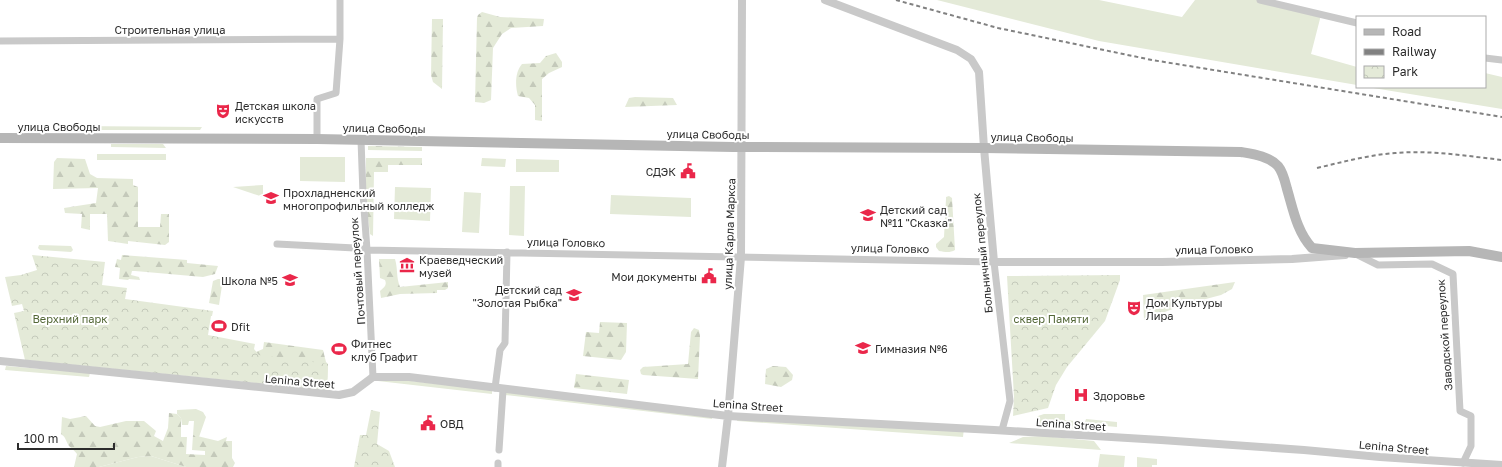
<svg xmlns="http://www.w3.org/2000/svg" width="1502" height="467" font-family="'Golos Text',sans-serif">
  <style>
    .grass { fill: #e4ead8 }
    .forest { fill: url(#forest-firs) }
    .park { fill: url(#park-crowns) }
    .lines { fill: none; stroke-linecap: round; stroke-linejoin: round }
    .minor { stroke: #c9c9c9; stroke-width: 7 }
    .tertiary { stroke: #c9c9c9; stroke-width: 8 }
    .secondary { stroke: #b6b6b6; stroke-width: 10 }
    .rail { stroke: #818181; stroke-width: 2; stroke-dasharray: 4 3; stroke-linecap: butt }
    .labels { text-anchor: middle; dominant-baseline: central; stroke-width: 4; stroke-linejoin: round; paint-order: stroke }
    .street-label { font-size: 11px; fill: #2c2c2c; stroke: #fff }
    .poi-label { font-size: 11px; fill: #2c2c2c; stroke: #fff; text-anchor: start }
    .park-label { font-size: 11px; fill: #546838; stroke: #fff }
  </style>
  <defs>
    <pattern id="forest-firs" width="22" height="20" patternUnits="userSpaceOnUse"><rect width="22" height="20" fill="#e4ead8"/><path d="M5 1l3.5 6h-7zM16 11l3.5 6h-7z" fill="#c4c9ba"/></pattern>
    <pattern id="park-crowns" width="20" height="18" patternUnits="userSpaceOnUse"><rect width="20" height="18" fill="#e4ead8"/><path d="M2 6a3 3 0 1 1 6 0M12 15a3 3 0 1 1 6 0" fill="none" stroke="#c4c9ba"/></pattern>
  </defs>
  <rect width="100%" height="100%" fill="#fff"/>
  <!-- grass -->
  <path class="grass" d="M 937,0 L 1099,0 L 1182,17 L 1195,0 L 1260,0 L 1321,15 L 1311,54 L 1357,67 L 1357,85 L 1099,41 Z
    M 1485,73 L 1502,77 L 1502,109 L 1367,87 L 1485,87 Z
    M 74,126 L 202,127 L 200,130 L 75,130 Z
    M 111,144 L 163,144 L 166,148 L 111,147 Z
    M 97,154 L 166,154 L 166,160 L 97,160 Z
    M 300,157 L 345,157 L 345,182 L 300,181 Z
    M 482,158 L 506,159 L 505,167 L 481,166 Z
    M 516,159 L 559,160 L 559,172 L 516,172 Z
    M 263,185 L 263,197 L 233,187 Z
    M 510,186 L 525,186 L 524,236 L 509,235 Z
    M 395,187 L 431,188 L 430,221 L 394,219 Z
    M 464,192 L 481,193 L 479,233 L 462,232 Z
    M 611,195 L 691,198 L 691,217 L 610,214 Z
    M 39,245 L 71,246 L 73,250 L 71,252 L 40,250 L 38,248 Z
    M 6,366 L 90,373 L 89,377 L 5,370 Z
    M 384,378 L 492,390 L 492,394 L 369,380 Z
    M 506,390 L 713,414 L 712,419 L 505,395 Z
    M 196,409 L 203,412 L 206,417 L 199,437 L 193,435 L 194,421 L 189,421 L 188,425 L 182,425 L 181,418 L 177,414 L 177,410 Z
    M 1044,414 L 1065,414 L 1065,420 L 1085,422 L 1086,419 L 1117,422 L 1117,427 L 1095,425 L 1089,430 L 1037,426 L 1035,420 L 1038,416 Z
    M 738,416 L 964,428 L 963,437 L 737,421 Z
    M 1043,436 L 1094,441 L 1101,450 L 1009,443 L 1023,437 Z
    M 1100,454 L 1125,456 L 1124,467 L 1098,467 Z
    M 151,456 L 186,467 L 99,467 L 138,457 Z
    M 1137,457 L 1157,459 L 1157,465 L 1152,465 L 1152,467 L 1137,467 Z"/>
  <!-- forest -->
  <path class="forest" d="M 482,12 L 500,17 L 544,19 L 543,26 L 511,28 L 502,34 L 493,48 L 491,100 L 484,103 L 475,102 L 477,18 L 478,15 Z
    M 432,19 L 443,19 L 442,89 L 433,82 L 431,75 Z
    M 556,53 L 562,62 L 562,67 L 549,73 L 542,79 L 542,121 L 535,120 L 535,105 L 529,98 L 518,96 C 515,86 515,72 522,64 L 540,63 L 546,56 Z
    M 635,97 L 673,98 L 677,105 L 625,107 L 629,98 Z
    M 368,146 L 422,147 L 422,151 L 368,150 Z
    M 57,158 L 85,159 L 90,174 L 97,178 L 133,179 L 133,185 L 138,187 L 138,227 L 160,227 L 161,214 L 169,214 L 169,242 L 165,245 L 128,241 L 128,244 L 108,241 L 107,214 L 90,214 L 90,230 L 81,228 L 82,214 L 65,213 L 64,208 L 96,203 L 98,188 L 53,189 L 54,162 Z
    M 366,158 L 422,158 L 422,165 L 388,165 L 388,172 L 374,172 L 373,236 L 370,234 L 366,202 Z
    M 949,196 L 952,198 L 955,250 C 950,253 945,252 939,251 L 936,247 L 936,244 L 944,237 L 946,199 L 946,197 Z
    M 122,255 L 187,260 L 187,263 L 218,266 L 215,274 L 203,277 L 135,271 L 132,271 L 131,275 L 139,277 L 140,280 L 129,279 L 128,280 L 119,279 L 120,268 L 115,267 L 117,259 L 121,260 Z
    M 379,259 L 395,259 C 398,269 396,277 400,287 L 448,282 L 448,288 L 445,290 L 437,290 L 437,293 L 400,294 L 381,298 L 380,291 C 385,287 387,285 385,280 L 380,278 Z
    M 218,279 L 223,279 L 219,305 L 209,303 L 213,281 Z
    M 1235,282 L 1232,289 L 1221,295 L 1183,305 L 1144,320 L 1143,295 Z
    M 600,322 L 627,323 L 626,352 L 621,360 L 583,356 L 586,332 L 599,333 Z
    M 694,328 L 699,330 L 700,336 L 698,379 L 643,375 L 641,374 L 640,370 L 643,367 L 688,364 L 691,332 Z
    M 264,342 L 323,350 L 326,362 L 328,364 L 327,390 L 222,379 L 251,354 L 263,349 Z
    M 773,366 L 786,367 L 793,375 L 792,380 L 781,387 L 765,384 L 766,369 Z
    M 576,374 L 629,380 L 627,394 L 574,388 Z
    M 169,413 L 177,414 L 181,418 L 181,437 L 187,437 L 186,454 L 205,455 L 205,451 L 192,450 L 193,435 L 218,441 L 227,437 L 226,441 L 232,441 L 232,458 L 235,463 L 233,467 L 186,467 L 151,456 L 138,457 L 99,467 L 74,467 L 77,454 C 75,451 72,449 69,446 C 66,442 66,437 61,434 L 62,417 L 70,419 L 86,416 L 95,426 L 100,427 L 126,421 L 144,421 L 156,431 L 154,436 L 163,441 L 168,428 Z"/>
  <!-- park -->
  <path class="park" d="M 32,255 L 105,262 L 102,285 L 127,288 L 125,299 L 213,311 L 212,316 L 211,316 L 208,335 L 255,344 L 254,349 L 259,355 L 328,364 L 327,390 L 25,360 L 14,313 L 24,311 L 22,304 L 12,306 L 5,277 L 21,275 L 37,270 Z
    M 1120,275 L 1120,280 L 1105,321 L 1067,367 L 1056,385 L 1048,408 L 1013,416 L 1014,397 L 1007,276 Z
    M 371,410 L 380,412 L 377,444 L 389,451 L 395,467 L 354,467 L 360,435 L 366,435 Z"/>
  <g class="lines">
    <!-- minor -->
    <path class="minor" d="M 1260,0 L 1357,23
      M 0,41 L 340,39
      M 1485,58 L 1502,60
      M 317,139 L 317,99 L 336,93 L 340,39 L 340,0
      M 361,140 L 363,194 L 367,250 L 373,377
      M 277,244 L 355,248 L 367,250 L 994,262 L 1010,401 L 1002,430
      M 1356,254 L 1378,265 L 1432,264 L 1453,274 L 1460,411 L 1471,416 L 1471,446 L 1463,463
      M 495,388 L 500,350 L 505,343 L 507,252
      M 499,450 L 503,390
      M 498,467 L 498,463"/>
    <!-- tertiary -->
    <path class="tertiary" d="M 825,0 L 957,50 L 971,59 L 979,72 L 984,148 L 994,262 L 1162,262 L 1292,259 L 1345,255
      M 0,361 L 339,395 L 353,392 L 373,377 L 409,377 L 728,416 L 994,430 L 1161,440 L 1304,450 L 1380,457 L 1502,465
      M 722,467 L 728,416 L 741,257 L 742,0"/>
    <!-- secondary -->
    <path class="secondary" d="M 0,138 L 317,139 L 733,147 L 984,148 L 1241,152 C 1253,154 1269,156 1278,166 C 1283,172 1285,181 1287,189 C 1293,209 1297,232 1312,248 L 1355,253 L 1469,251 L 1502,257"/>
    <!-- rail -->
    <path class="rail" d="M 896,0 L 998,28 L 1152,60 L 1502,117
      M 1317,168 C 1343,162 1368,155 1395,153 C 1431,150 1467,156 1502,160"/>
  </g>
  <!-- icons -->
  <defs>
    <g id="theatre-bare" transform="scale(1.2)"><path d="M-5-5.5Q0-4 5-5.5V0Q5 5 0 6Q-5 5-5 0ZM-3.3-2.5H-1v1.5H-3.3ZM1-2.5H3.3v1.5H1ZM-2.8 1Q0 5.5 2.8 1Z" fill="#ea274a" stroke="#fff" stroke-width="2.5" paint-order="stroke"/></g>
    <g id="civic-bare" transform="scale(1.2)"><path d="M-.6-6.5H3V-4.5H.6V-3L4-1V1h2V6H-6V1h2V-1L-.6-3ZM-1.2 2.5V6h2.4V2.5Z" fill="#ea274a" stroke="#fff" stroke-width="2.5" paint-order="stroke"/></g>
    <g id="university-bare" transform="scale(1.2)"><path d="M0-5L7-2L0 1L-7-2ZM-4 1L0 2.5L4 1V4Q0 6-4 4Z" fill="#ea274a" stroke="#fff" stroke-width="2.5" paint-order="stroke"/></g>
    <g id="school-bare" transform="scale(1.2)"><path d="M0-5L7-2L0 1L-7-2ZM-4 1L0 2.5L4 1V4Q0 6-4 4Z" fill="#ea274a" stroke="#fff" stroke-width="2.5" paint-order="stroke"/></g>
    <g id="museum-bare" transform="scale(1.2)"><path d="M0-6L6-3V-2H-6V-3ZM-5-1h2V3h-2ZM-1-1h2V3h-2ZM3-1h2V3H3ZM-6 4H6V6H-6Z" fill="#ea274a" stroke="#fff" stroke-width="2.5" paint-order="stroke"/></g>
    <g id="stadium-bare" transform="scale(1.2)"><path d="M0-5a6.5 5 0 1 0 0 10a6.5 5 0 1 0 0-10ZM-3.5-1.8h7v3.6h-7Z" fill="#ea274a" stroke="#fff" stroke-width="2.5" paint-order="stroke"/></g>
    <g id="hospital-bare" transform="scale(1.2)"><path d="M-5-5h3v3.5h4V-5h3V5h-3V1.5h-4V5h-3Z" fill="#ea274a" stroke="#fff" stroke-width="2.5" paint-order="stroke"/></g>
  </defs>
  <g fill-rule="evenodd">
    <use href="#theatre-bare" x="223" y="111"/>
    <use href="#civic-bare" x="688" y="171"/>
    <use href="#university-bare" x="271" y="198"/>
    <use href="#school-bare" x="868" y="215"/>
    <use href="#museum-bare" x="407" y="265"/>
    <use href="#civic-bare" x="709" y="276"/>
    <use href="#school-bare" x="290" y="280"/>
    <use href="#school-bare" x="574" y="295"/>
    <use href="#theatre-bare" x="1134" y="308"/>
    <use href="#stadium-bare" x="219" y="326"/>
    <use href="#school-bare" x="863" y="348"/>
    <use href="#stadium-bare" x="339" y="349"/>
    <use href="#hospital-bare" x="1081" y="395"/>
    <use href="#civic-bare" x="428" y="423"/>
  </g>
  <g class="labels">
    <!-- street labels -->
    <g class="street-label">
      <text x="170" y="29">Строительная улица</text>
      <text x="59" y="126">улица Свободы</text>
      <text transform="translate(384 128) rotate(1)">улица Свободы</text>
      <text transform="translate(708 134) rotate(1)">улица Свободы</text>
      <text transform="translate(1032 137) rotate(1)">улица Свободы</text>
      <text transform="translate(729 234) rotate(-88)">улица Карла Маркса</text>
      <text transform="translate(566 242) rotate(1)">улица Головко</text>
      <text transform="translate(890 248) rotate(1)">улица Головко</text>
      <text transform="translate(1214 249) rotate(-1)">улица Головко</text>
      <text transform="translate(982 253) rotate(-96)">Больничный переулок</text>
      <text transform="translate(357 271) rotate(-94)">Почтовый переулок</text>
      <text transform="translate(1444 335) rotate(-94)">Заводской переулок</text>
      <text transform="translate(300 381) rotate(5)">Lenina Street</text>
      <text transform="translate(748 405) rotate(4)">Lenina Street</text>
      <text transform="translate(1071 424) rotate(4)">Lenina Street</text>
      <text transform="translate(1394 447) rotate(5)">Lenina Street</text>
    </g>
    <!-- poi labels -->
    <g class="poi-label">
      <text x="235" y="105">Детская школа<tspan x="235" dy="13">искусств</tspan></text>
      <text x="676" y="171" text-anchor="end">СДЭК</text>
      <text x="283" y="192">Прохладненский<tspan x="283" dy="13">многопрофильный колледж</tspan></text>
      <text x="880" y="209">Детский сад<tspan x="880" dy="13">№11 "Сказка"</tspan></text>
      <text x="419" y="259">Краеведческий<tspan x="419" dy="13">музей</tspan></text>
      <text x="697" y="276" text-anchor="end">Мои документы</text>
      <text x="278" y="280" text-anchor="end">Школа №5</text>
      <text x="562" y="289" text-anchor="end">Детский сад<tspan x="562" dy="13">"Золотая Рыбка"</tspan></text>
      <text x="1146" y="302">Дом Культуры<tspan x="1146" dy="13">Лира</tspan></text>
      <text x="231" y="326">Dfit</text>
      <text x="351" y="343">Фитнес<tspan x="351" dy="13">клуб Графит</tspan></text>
      <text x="875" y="348">Гимназия №6</text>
      <text x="1093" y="395">Здоровье</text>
      <text x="440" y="423">ОВД</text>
    </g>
    <!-- park labels -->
    <g class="park-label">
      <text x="70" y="318">Верхний парк</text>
      <text x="1051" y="318">сквер Памяти</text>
    </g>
  </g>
  <!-- legend -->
  <rect x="1356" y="16" width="130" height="72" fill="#ffffff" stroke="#ababab"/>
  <rect x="1364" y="29" width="20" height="6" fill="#b6b6b6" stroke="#ababab"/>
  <text x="1392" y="36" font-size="12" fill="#2c2c2c">Road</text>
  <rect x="1364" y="49" width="20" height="6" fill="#818181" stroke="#ababab"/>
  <text x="1392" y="56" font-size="12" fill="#2c2c2c">Railway</text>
  <rect x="1364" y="66" width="20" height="12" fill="url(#park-crowns)" stroke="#ababab"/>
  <text x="1392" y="76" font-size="12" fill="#2c2c2c">Park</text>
  <!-- scale -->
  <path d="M18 443v6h96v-6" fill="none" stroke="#2c2c2c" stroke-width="2"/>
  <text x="24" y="443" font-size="12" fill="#2c2c2c" stroke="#ffffff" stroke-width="3" paint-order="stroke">100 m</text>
</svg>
